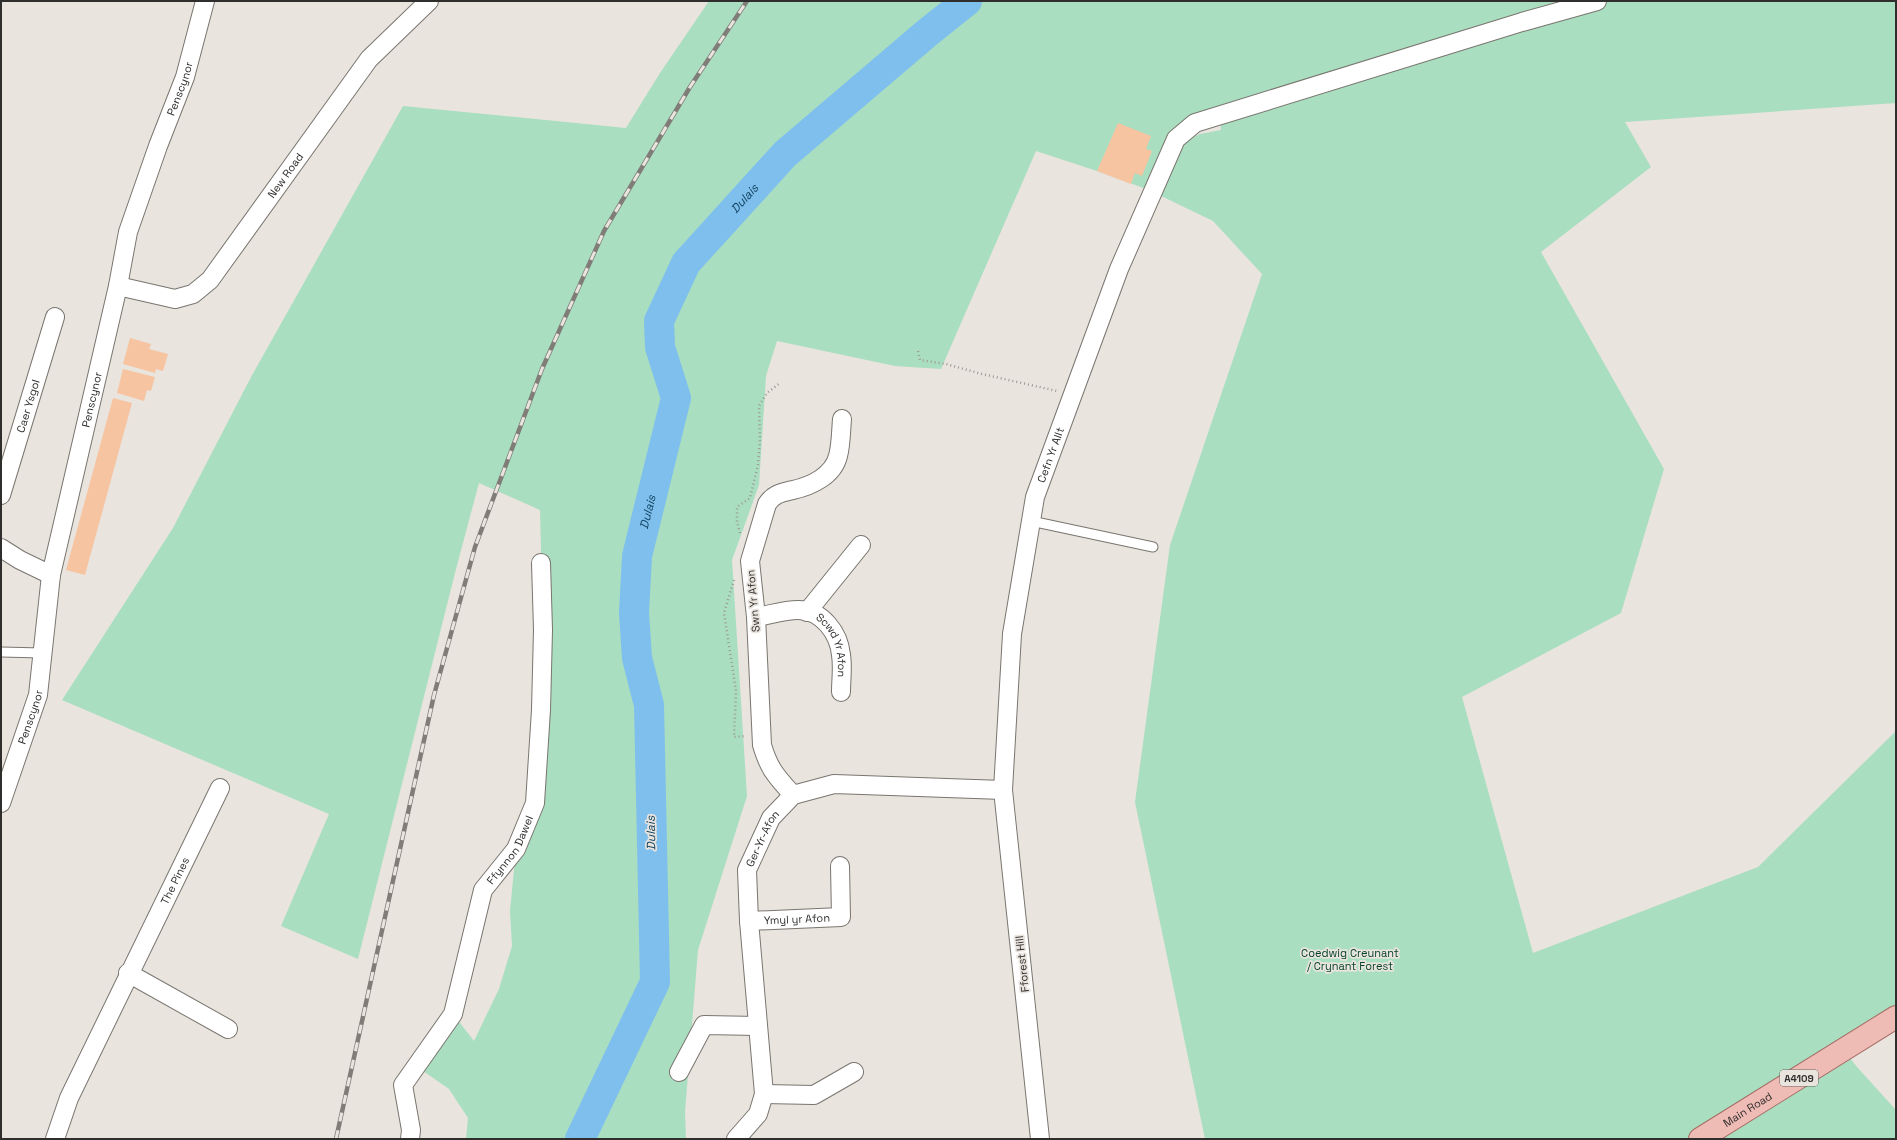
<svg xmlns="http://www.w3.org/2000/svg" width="1897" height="1140" font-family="'Space Grotesk',sans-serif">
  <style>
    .green { fill: #a9dec0 }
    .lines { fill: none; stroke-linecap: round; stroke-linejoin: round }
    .river { stroke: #7fbfed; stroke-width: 30 }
    .building { fill: #f7c4a1 }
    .service-casing { stroke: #79756f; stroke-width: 11 }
    .minor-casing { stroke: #79756f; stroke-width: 20 }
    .primary-casing { stroke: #a56c65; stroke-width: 24 }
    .path { stroke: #9c9994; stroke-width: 2.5; stroke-dasharray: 1 3; stroke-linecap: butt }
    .service { stroke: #fff; stroke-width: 9 }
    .minor { stroke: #fff; stroke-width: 18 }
    .primary { stroke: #efbbb5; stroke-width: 22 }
    .rail-casing { stroke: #807d79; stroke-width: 4.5 }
    .rail { stroke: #e9e4de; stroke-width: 3; stroke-dasharray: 9; stroke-linecap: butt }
    .labels { text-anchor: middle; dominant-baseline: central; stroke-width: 3.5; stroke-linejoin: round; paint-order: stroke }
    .shield { fill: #e9e4de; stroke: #686561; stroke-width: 1 }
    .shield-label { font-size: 10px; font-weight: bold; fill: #302e2c }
    .street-label { font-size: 11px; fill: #302e2c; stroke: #e9e4de }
    .park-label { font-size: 11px; fill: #013f26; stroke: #e9e4de }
    .water-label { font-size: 12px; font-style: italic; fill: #134463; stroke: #e9e4de }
  </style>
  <rect width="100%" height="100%" fill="#e9e4de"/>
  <!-- green -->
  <path class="green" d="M 709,1 L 1896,1 L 1896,103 L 1625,122 L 1651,167 L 1541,252 L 1664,469 L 1621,613 L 1462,697 L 1533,953 L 1758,867 L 1896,731 L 1896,1006 L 1839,1044 L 1857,1067 L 1896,1110 L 1896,1139 L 1205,1139 L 1135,802 L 1170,545 L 1262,274 L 1213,221 L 1157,194 L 1178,144 L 1200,134 L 1221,130 L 1220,107 L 1196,116 L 1172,138 L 1149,190 L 1097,171 L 1036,151 L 941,369 L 895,366 L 777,341 L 766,376 L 759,485 L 732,560 L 747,796 L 698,950 L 685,1112 L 686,1139 L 466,1139 L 468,1118 L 449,1089 L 416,1066 L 453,1014 L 474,1041 L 499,989 L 512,946 L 510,911 L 516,849 L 535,803 L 541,710 L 543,630 L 540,510 L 479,483 L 456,569 L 358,959 L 281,926 L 329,814 L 62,700 L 173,528 L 250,379 L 403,106 L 626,128 L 660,73 Z"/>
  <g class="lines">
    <!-- river -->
    <path class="river" id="s1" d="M 580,1139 L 655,982 L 649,705 L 637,658 L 634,613 L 637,556 L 676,398 L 660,347 L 659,321 L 686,263 L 785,154 L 927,33 L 967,1"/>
  </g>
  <!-- building -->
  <path class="building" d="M 1118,123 L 1151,136 L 1146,149 L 1152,151 L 1142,176 L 1135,173 L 1131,184 L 1097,171 Z
    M 130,338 L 151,344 L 149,349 L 168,354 L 163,371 L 156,369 L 155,373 L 123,364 Z
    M 123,369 L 155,377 L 151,391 L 147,390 L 144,401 L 117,393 Z
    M 113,398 L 132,403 L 85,575 L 66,570 Z"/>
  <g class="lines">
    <!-- service casing -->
    <g class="service-casing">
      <path id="service" d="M 1031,521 L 1153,547
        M 1,652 L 42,653"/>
    </g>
    <!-- minor casing -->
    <g class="minor-casing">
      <g id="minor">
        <path id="s2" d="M 118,286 L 175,299 L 193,294 L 210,280 L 369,59 L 429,1"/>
        <path id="s3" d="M 1,495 L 55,317"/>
        <path d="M 1,548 L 20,560 L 51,575"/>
        <path d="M 807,612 L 861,545"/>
        <path id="s4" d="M 756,617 C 769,615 784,610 798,610 C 822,610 839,633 841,655 C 843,667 841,680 841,692"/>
        <path d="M 793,795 C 776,776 769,769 762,745 L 756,617 L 750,561 L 767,504 C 773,494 781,493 793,490 C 811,486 833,476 838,456 C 841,445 841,431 842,419"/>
        <path id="s5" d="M 1,803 L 38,695 L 51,575 L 118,286 L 128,232 L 158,146 L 185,77 L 205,1"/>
        <path id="s6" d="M 749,921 L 841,917 L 840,866"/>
        <path d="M 128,973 L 228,1029"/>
        <path d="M 679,1072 L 704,1025 L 758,1026"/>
        <path d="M 764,1094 L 814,1095 L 854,1072"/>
        <path id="s7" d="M 55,1139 L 69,1098 L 220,788"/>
        <path id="s8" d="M 410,1139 L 411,1130 L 403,1085 L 453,1014 L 483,890 L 516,849 L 535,803 L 541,710 L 543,630 L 541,563"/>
        <path id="s9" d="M 736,1139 L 758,1114 L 764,1094 L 749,921 L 747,870 L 771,818 L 793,795 L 834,784 L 1003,790"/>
        <path id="s10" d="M 1040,1139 L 1003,790 L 1012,634 L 1035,497 L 1119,269 L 1176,139 L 1195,123 L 1522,22 L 1597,1"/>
      </g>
    </g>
    <!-- primary casing -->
    <g class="primary-casing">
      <g id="primary">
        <path id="s11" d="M 1700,1139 L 1896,1017"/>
      </g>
    </g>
    <!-- path -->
    <path class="path" d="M 918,351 L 920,360 L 946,364 L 982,374 L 1057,391
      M 740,533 L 737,522 L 737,507 L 750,498 L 758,465 L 760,439 L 759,406 L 767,393 L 780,383
      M 734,580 L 724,613 L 736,691 L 734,737 L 746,736"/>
    <!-- service -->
    <use href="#service" class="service"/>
    <!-- minor -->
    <use href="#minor" class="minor"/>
    <!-- primary -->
    <use href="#primary" class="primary"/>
    <!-- rail casing -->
    <g class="rail-casing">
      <path id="rail" d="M 336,1139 L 434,695 L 475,547 L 542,369 L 604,231 L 690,87 L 747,1"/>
    </g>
    <!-- rail -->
    <use href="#rail" class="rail"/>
  </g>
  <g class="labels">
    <!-- shield labels -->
    <rect class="shield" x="1780" y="1070" width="38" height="16" rx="3"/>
    <g class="shield-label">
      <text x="1799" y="1078">A4109</text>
    </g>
    <!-- street labels -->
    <g class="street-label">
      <text stroke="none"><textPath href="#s5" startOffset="739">Penscynor</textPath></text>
      <text stroke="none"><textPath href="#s2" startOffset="228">New Road</textPath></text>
      <text stroke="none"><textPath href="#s5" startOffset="415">Penscynor</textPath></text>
      <text stroke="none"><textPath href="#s3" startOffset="93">Caer Ysgol</textPath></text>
      <text stroke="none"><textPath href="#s10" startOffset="691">Cefn Yr Allt</textPath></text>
      <text transform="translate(753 601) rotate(-95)">Swn Yr Afon</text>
      <text stroke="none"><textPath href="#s4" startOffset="98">Scwd Yr Afon</textPath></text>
      <text stroke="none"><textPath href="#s5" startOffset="91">Penscynor</textPath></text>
      <text stroke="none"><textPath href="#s9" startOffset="314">Ger-Yr-Afon</textPath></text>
      <text stroke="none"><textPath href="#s8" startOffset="318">Ffynnon Dawel</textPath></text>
      <text stroke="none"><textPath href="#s7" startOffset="285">The Pines</textPath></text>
      <text stroke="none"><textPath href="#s6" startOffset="48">Ymyl yr Afon</textPath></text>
      <text transform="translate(1022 964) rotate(-96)">Fforest Hill</text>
      <text stroke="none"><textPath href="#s11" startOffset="56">Main Road</textPath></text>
    </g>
    <!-- park labels -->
    <g class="park-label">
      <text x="1350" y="953">Coedwig Creunant<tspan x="1350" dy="13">/ Crynant Forest</tspan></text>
    </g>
    <!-- water labels -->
    <g class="water-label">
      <text stroke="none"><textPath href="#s1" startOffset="995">Dulais</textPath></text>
      <text stroke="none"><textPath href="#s1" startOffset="647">Dulais</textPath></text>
      <text transform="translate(651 833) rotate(-91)">Dulais</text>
    </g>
  </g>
  <!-- border -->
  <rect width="1897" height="1140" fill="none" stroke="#302e2c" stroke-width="4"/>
</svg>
